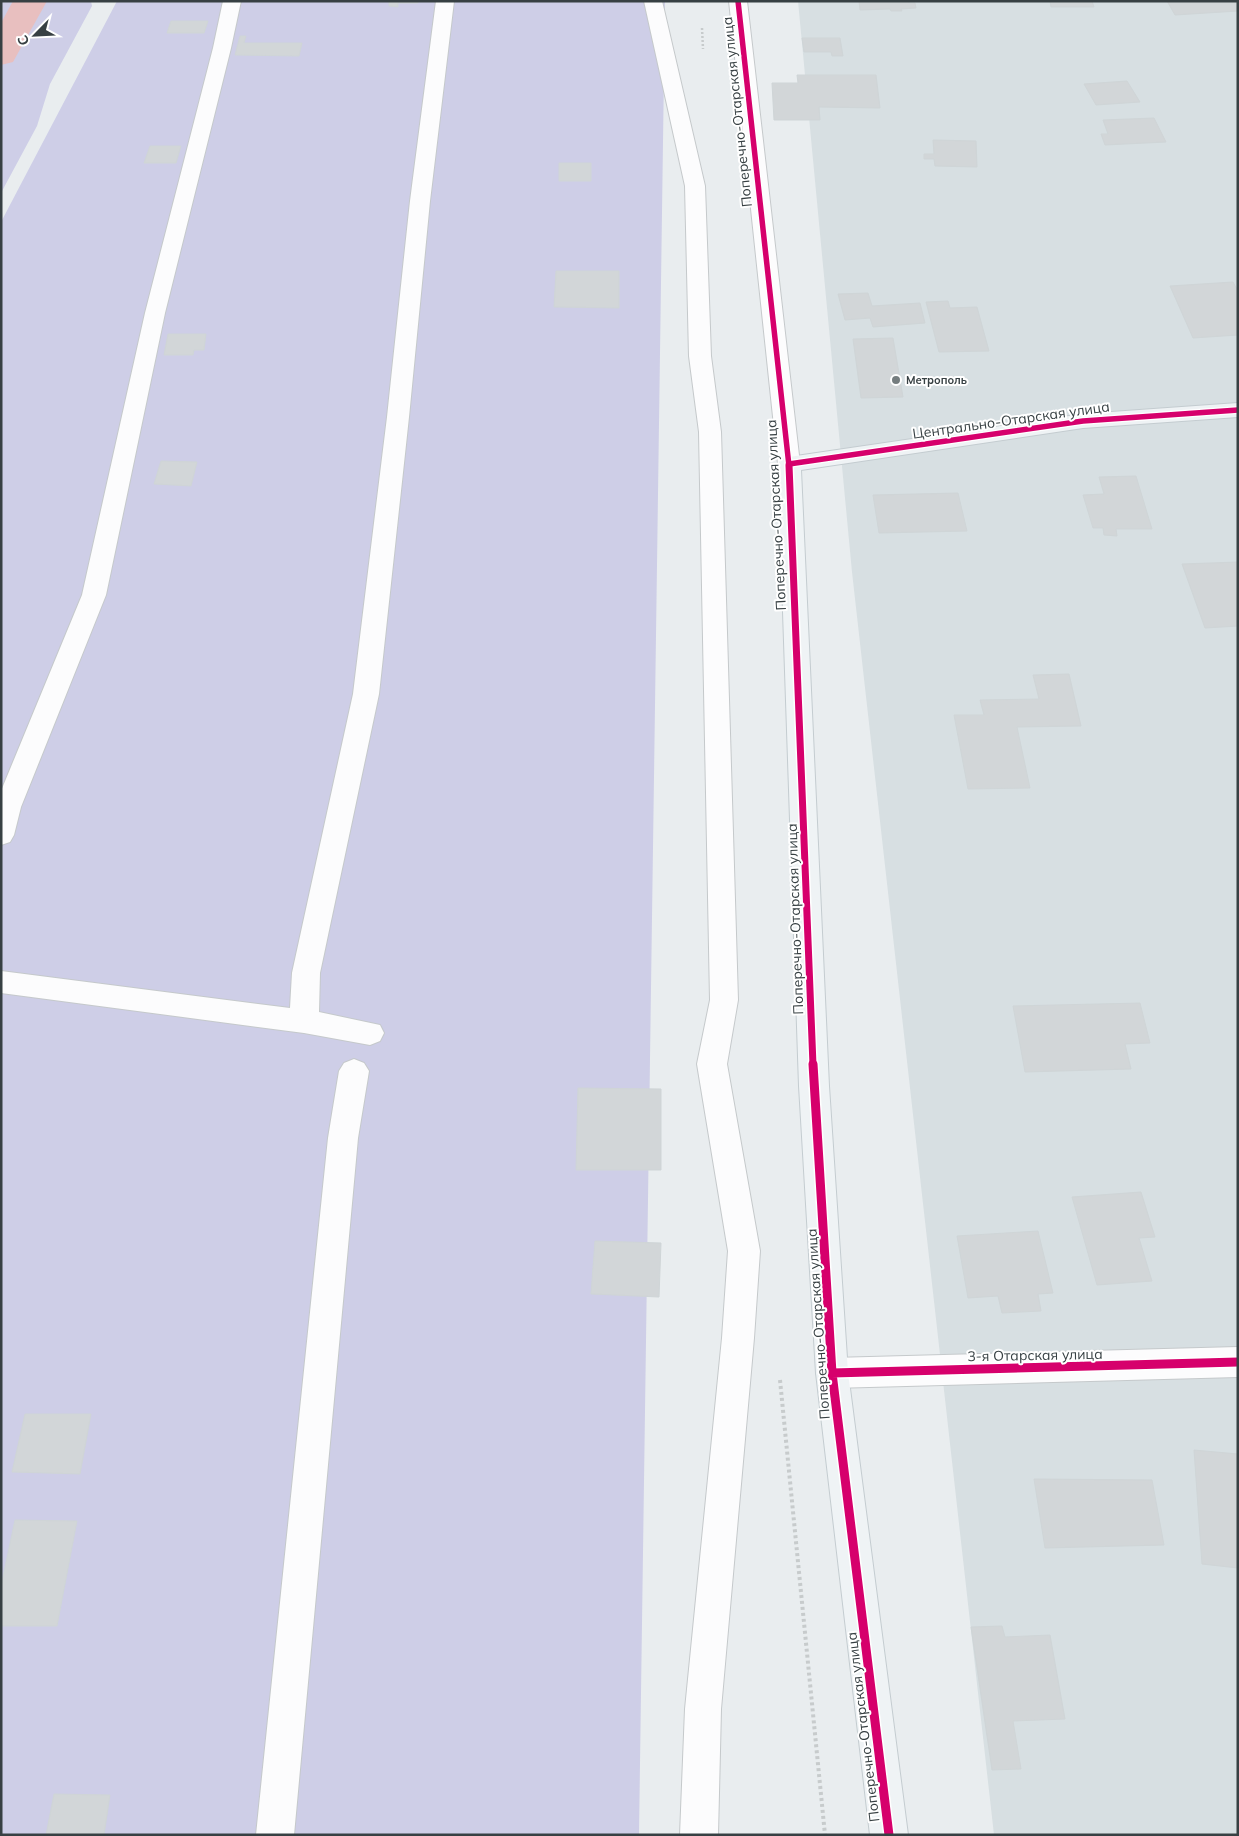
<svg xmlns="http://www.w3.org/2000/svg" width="1239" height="1836" font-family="Mulish,sans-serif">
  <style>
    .residential { fill: #d7dfe2 }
    .green { fill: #cecee7 }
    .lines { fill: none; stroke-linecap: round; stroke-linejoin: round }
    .canal { fill: #e8bfbf; fill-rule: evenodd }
    .building { fill: #d2d6d8; stroke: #cfd5d7 }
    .lane-casing { stroke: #c5c9cb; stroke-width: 2 }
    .street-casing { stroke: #c5c9cb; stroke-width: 2 }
    .secondary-casing { stroke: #c4ccd0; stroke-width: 2 }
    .path-far1 { stroke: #c7cbcc; stroke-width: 2.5; stroke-dasharray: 2 2; stroke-linecap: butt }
    .path { stroke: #c7cbcc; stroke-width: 4; stroke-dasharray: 3 3; stroke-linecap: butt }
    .lane { fill: #fcfcfd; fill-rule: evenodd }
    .street { fill: #fcfcfd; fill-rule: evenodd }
    .secondary { fill: #eff3f5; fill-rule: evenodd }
    .cycleway-far2-casing { stroke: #fff; stroke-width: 8 }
    .cycleway-far1-casing { stroke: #fff; stroke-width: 10 }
    .cycleway-casing { stroke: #fff; stroke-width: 12 }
    .cycleway-far2 { stroke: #d6006c; stroke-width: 5.5 }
    .cycleway-far1 { stroke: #d6006c; stroke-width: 7 }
    .cycleway { stroke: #d6006c; stroke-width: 9 }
    .poi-dot { fill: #757d7f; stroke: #fff; stroke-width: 2 }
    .labels { text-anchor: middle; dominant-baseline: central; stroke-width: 4; stroke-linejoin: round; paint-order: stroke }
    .far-poi-label { font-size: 11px; font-weight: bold; fill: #374043; stroke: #fff; text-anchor: start }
    .street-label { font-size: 14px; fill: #374043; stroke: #fff }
  </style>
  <rect width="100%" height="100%" fill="#e9edef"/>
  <!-- residential -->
  <path class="residential" d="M 798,1 L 1238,1 L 1238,1835 L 994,1835 L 852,572 Z"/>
  <!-- green -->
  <path class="green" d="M 1,1 L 91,1 L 92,6 L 50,84 L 37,126 L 1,193 Z
    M 117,1 L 665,1 L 639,1835 L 1,1835 L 1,222 Z"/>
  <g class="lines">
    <!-- canal -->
    <path class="canal" d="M 13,1 L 47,1 L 13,62 L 1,65 L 1,23 Z"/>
  </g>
  <!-- building -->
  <path class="building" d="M 389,1 L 418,1 L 418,3 L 398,3 L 398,7 L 389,6 Z
    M 859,1 L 909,1 L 909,3 L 915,3 L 916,8 L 901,9 L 902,11 L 891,11 L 890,9 L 860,10 Z
    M 1050,1 L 1092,1 L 1094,7 L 1051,7 Z
    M 1167,1 L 1236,1 L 1238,11 L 1175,15 Z
    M 171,21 L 208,21 L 204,33 L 167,33 Z
    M 240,36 L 246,36 L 244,43 L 302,43 L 299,56 L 235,55 Z
    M 802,38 L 840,38 L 843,56 L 832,56 L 831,52 L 804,52 Z
    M 797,75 L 876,75 L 880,108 L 819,107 L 820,120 L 774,120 L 772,83 L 798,83 Z
    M 1127,81 L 1140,102 L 1096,105 L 1084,84 Z
    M 1154,118 L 1166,142 L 1105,145 L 1101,134 L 1108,134 L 1103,120 Z
    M 933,140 L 976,141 L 977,167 L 935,166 L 934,159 L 924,159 L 924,154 L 934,154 Z
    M 150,146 L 181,146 L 176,163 L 144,163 Z
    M 559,163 L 591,163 L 591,181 L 559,181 Z
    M 556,271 L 619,271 L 619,308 L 554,307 Z
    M 1233,282 L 1238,291 L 1238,335 L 1193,338 L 1170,286 Z
    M 868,293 L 872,306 L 920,303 L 925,323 L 873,327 L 870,318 L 845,320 L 838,294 Z
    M 948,301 L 950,308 L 977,307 L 989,351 L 939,352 L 926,302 Z
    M 168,334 L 206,334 L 204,350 L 194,350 L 193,355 L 164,355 Z
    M 893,338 L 903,397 L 861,398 L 853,339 Z
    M 161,461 L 197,462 L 191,486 L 154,484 Z
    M 1136,476 L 1152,529 L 1116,529 L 1117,536 L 1104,535 L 1103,528 L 1093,528 L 1083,495 L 1104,494 L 1099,477 Z
    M 958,493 L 967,531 L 879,533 L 873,495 Z
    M 1238,562 L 1238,626 L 1205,628 L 1182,564 Z
    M 1069,674 L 1081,726 L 1017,727 L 1030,788 L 968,789 L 954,715 L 984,715 L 980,700 L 1039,699 L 1033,675 Z
    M 1140,1003 L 1150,1043 L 1125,1044 L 1131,1069 L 1025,1072 L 1013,1006 Z
    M 578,1088 L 661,1089 L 661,1170 L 576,1170 Z
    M 1141,1192 L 1155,1237 L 1139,1238 L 1152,1281 L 1097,1285 L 1072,1197 Z
    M 1038,1231 L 1053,1293 L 1038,1294 L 1041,1311 L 1002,1313 L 998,1296 L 968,1298 L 957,1236 Z
    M 595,1241 L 661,1243 L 659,1297 L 591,1294 Z
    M 25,1414 L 91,1414 L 80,1474 L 12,1472 Z
    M 1194,1450 L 1238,1454 L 1238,1568 L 1202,1564 Z
    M 1034,1479 L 1152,1480 L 1164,1545 L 1045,1548 Z
    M 15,1520 L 77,1521 L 57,1626 L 1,1626 L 1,1586 Z
    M 1002,1626 L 1005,1637 L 1050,1635 L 1065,1719 L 1013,1721 L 1021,1769 L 992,1770 L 971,1627 Z
    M 54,1794 L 110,1795 L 104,1835 L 46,1835 Z"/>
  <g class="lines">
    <!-- lane casing -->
    <g class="lane-casing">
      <path id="lane" d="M 223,1 L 241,1 L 231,48 L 165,313 L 106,595 L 21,807 L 14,835 L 10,842 L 1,845 L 1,791 L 82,595 L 145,313 L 213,48 Z
        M 436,1 L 454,1 L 430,201 L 409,417 L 379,694 L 320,973 L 319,1012 L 380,1025 L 384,1033 L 380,1041 L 370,1045 L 304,1033 L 1,993 L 1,971 L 290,1008 L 292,973 L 353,694 L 387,417 L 410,201 Z
        M 644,1 L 662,1 L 705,186 L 711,356 L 721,432 L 738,1000 L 727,1064 L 760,1251 L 754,1338 L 721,1709 L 718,1835 L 680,1835 L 685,1709 L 722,1338 L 728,1251 L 697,1064 L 710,1000 L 699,432 L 689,356 L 685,186 Z
        M 354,1059 L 364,1063 L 369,1071 L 358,1138 L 294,1835 L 256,1835 L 328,1138 L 339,1071 L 344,1063 Z"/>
    </g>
    <!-- street casing -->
    <g class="street-casing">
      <path id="street" d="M 729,1 L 747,1 L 800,464 L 797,469 L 789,471 L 781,469 L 778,464 Z
        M 1238,1347 L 1238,1377 L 832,1388 L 821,1384 L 816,1373 L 821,1362 L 832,1358 Z"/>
    </g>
    <!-- secondary casing -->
    <g class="secondary-casing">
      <path id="secondary" d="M 1238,403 L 1238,417 L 1083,428 L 801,470 L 829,1086 L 848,1373 L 908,1835 L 870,1835 L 816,1373 L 799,1086 L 778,464 L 781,459 L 789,457 L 1083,414 Z"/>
    </g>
    <!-- path-far1 -->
    <path class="path-far1" d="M 702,28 L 703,49"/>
    <!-- path -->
    <path class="path" d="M 780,1380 L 825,1835"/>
    <!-- lane -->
    <use href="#lane" class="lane"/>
    <!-- street -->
    <use href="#street" class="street"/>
    <!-- secondary -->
    <use href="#secondary" class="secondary"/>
    <!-- cycleway-far2 casing -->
    <g class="cycleway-far2-casing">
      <path id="cycleway-far2" d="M 738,1 L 789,466
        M 789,464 L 1083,421 L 1238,410"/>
    </g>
    <!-- cycleway-far1 casing -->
    <g class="cycleway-far1-casing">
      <path id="cycleway-far1" d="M 789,465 L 813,1065"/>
    </g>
    <!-- cycleway casing -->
    <g class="cycleway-casing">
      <path id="cycleway" d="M 813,1064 L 832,1373 L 889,1835
        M 832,1373 L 1238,1362"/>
    </g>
    <!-- cycleway-far2 -->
    <use href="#cycleway-far2" class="cycleway-far2"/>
    <!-- cycleway-far1 -->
    <use href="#cycleway-far1" class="cycleway-far1"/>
    <!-- cycleway -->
    <use href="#cycleway" class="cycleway"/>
  </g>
  <!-- markers -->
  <circle class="poi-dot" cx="896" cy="380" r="5"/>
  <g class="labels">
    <!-- far-poi labels -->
    <g class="far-poi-label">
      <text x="906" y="380">Метрополь</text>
    </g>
    <!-- street labels -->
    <g class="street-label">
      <text transform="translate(737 112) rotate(-96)">Поперечно-Отарская улица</text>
      <text transform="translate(1011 420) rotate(-8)">Центрально-Отарская улица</text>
      <text transform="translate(776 515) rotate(-93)">Поперечно-Отарская улица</text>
      <text transform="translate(795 919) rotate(-92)">Поперечно-Отарская улица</text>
      <text transform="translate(818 1324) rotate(-94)">Поперечно-Отарская улица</text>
      <text transform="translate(1035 1355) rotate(-1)">3-я Отарская улица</text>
      <text transform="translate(863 1727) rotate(-97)">Поперечно-Отарская улица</text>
    </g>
  </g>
  <!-- border -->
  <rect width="1239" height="1836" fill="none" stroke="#374043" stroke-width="5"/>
  <!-- north arrow -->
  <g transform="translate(35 35) rotate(246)" stroke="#ffffff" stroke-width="4" paint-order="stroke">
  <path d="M0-4L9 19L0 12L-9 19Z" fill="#374043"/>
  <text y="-8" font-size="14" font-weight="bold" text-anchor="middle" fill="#374043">С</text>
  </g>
</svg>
